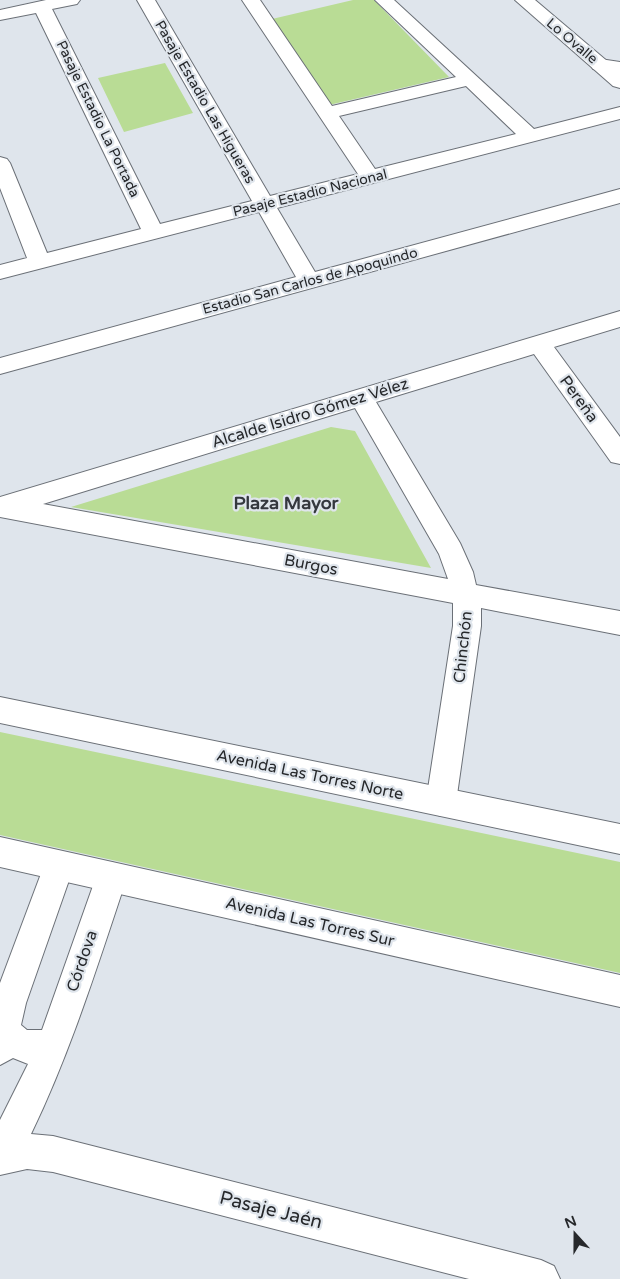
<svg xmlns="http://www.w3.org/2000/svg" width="620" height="1279" font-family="'Varela Round',sans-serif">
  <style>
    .green { fill: #b9dc95 }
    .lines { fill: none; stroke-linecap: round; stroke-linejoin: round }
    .minor-casing { stroke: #6b7077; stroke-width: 2 }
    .tertiary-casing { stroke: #6b7077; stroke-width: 2 }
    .minor { fill: #fff; fill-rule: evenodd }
    .tertiary { fill: #fff; fill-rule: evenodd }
    .labels { text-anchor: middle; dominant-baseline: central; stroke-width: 4.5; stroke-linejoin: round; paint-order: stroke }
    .far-street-label { font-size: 14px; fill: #26282b; stroke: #dfe5ec }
    .street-label { font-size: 16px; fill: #26282b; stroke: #dfe5ec }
    .neighbourhood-label { font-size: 18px; font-weight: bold; fill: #34383e; stroke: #dfe5ec }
    .near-street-label { font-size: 19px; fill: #26282b; stroke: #dfe5ec }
  </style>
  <rect width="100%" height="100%" fill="#dfe5ec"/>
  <!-- green -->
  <path class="green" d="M 353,0 L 374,0 L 449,77 L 329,105 L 272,19 Z
    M 165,63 L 193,113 L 124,132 L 98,78 Z
    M 331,427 L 355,431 L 431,568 L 71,507 Z
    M 0,732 L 620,862 L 620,973 L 0,835 Z"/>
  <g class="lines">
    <!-- minor casing -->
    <g class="minor-casing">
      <path id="minor" d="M 46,0 L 80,0 L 77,4 L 52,9 L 160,224 L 252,201 L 137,0 L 155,0 L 270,196 L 358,174 L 242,0 L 260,0 L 332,106 L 456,77 L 375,0 L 394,0 L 534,129 L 620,107 L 620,119 L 277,208 L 315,272 L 620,189 L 620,203 L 0,374 L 0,358 L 296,277 L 259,212 L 0,279 L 0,265 L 27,258 L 0,188 L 0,157 L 7,159 L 10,163 L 47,253 L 141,229 L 36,13 L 0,20 L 0,10 ZM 466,86 L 516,134 L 375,169 L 339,116 Z
        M 600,59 L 620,62 L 620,74 L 593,69 L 591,65 L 593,61 Z
        M 620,311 L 620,327 L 554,347 L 620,437 L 620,464 L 611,462 L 534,354 L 376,402 L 460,543 L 473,572 L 476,585 L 620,611 L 620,635 L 481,608 L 481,626 L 456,802 L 452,812 L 441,816 L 430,812 L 426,802 L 453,626 L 453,603 L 0,517 L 0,497 ZM 355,408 L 439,554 L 448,579 L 43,504 Z
        M 59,851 L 70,855 L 74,866 L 26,1003 L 21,1025 L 27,1030 L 42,1030 L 100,866 L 111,862 L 122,866 L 127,877 C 98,964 71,1051 31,1134 L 53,1136 L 541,1260 L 554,1266 L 560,1279 L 469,1279 L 53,1172 L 27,1169 L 0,1175 L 0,1120 L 28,1064 L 13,1058 L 0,1065 L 0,983 L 48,855 Z"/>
    </g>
    <!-- tertiary casing -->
    <g class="tertiary-casing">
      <path id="tertiary" d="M 515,0 L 535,0 L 620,72 L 620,88 L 613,86 Z
        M 0,697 L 620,824 L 620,854 L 0,723 Z
        M 0,837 L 620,975 L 620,1007 L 0,867 Z"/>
    </g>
    <!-- minor -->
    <use href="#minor" class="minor"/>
    <!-- tertiary -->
    <use href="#tertiary" class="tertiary"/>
  </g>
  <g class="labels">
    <!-- far-street labels -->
    <g class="far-street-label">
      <text transform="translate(572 41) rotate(40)">Lo Ovalle</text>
      <text transform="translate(205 102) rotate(60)">Pasaje Estadio Las Higueras</text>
      <text transform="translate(98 119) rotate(64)">Pasaje Estadio La Portada</text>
      <text transform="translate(310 193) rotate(-14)">Pasaje Estadio Nacional</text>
      <text transform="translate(310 281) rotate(-15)">Estadio San Carlos de Apoquindo</text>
    </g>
    <!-- street labels -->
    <g class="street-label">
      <text transform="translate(579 399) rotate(54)">Pereña</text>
      <text transform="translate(310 413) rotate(-17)">Alcalde Isidro Gómez Vélez</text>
      <text transform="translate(311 565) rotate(11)">Burgos</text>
      <text transform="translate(463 647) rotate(-84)">Chinchón</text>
      <text transform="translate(310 775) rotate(12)">Avenida Las Torres Norte</text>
      <text transform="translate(310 922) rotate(13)">Avenida Las Torres Sur</text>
      <text transform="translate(82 961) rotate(-71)">Córdova</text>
    </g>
    <!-- neighbourhood labels -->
    <g class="neighbourhood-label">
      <text x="286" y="503">Plaza Mayor</text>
    </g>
    <!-- near-street labels -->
    <g class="near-street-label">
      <text transform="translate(271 1210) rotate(14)">Pasaje Jaén</text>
    </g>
  </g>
  <!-- north arrow -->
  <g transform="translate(575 1234) rotate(339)" stroke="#dfe5ec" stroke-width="4" paint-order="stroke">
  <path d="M0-4L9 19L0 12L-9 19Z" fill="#26282b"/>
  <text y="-8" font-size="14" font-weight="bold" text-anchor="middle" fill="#26282b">N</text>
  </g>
</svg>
